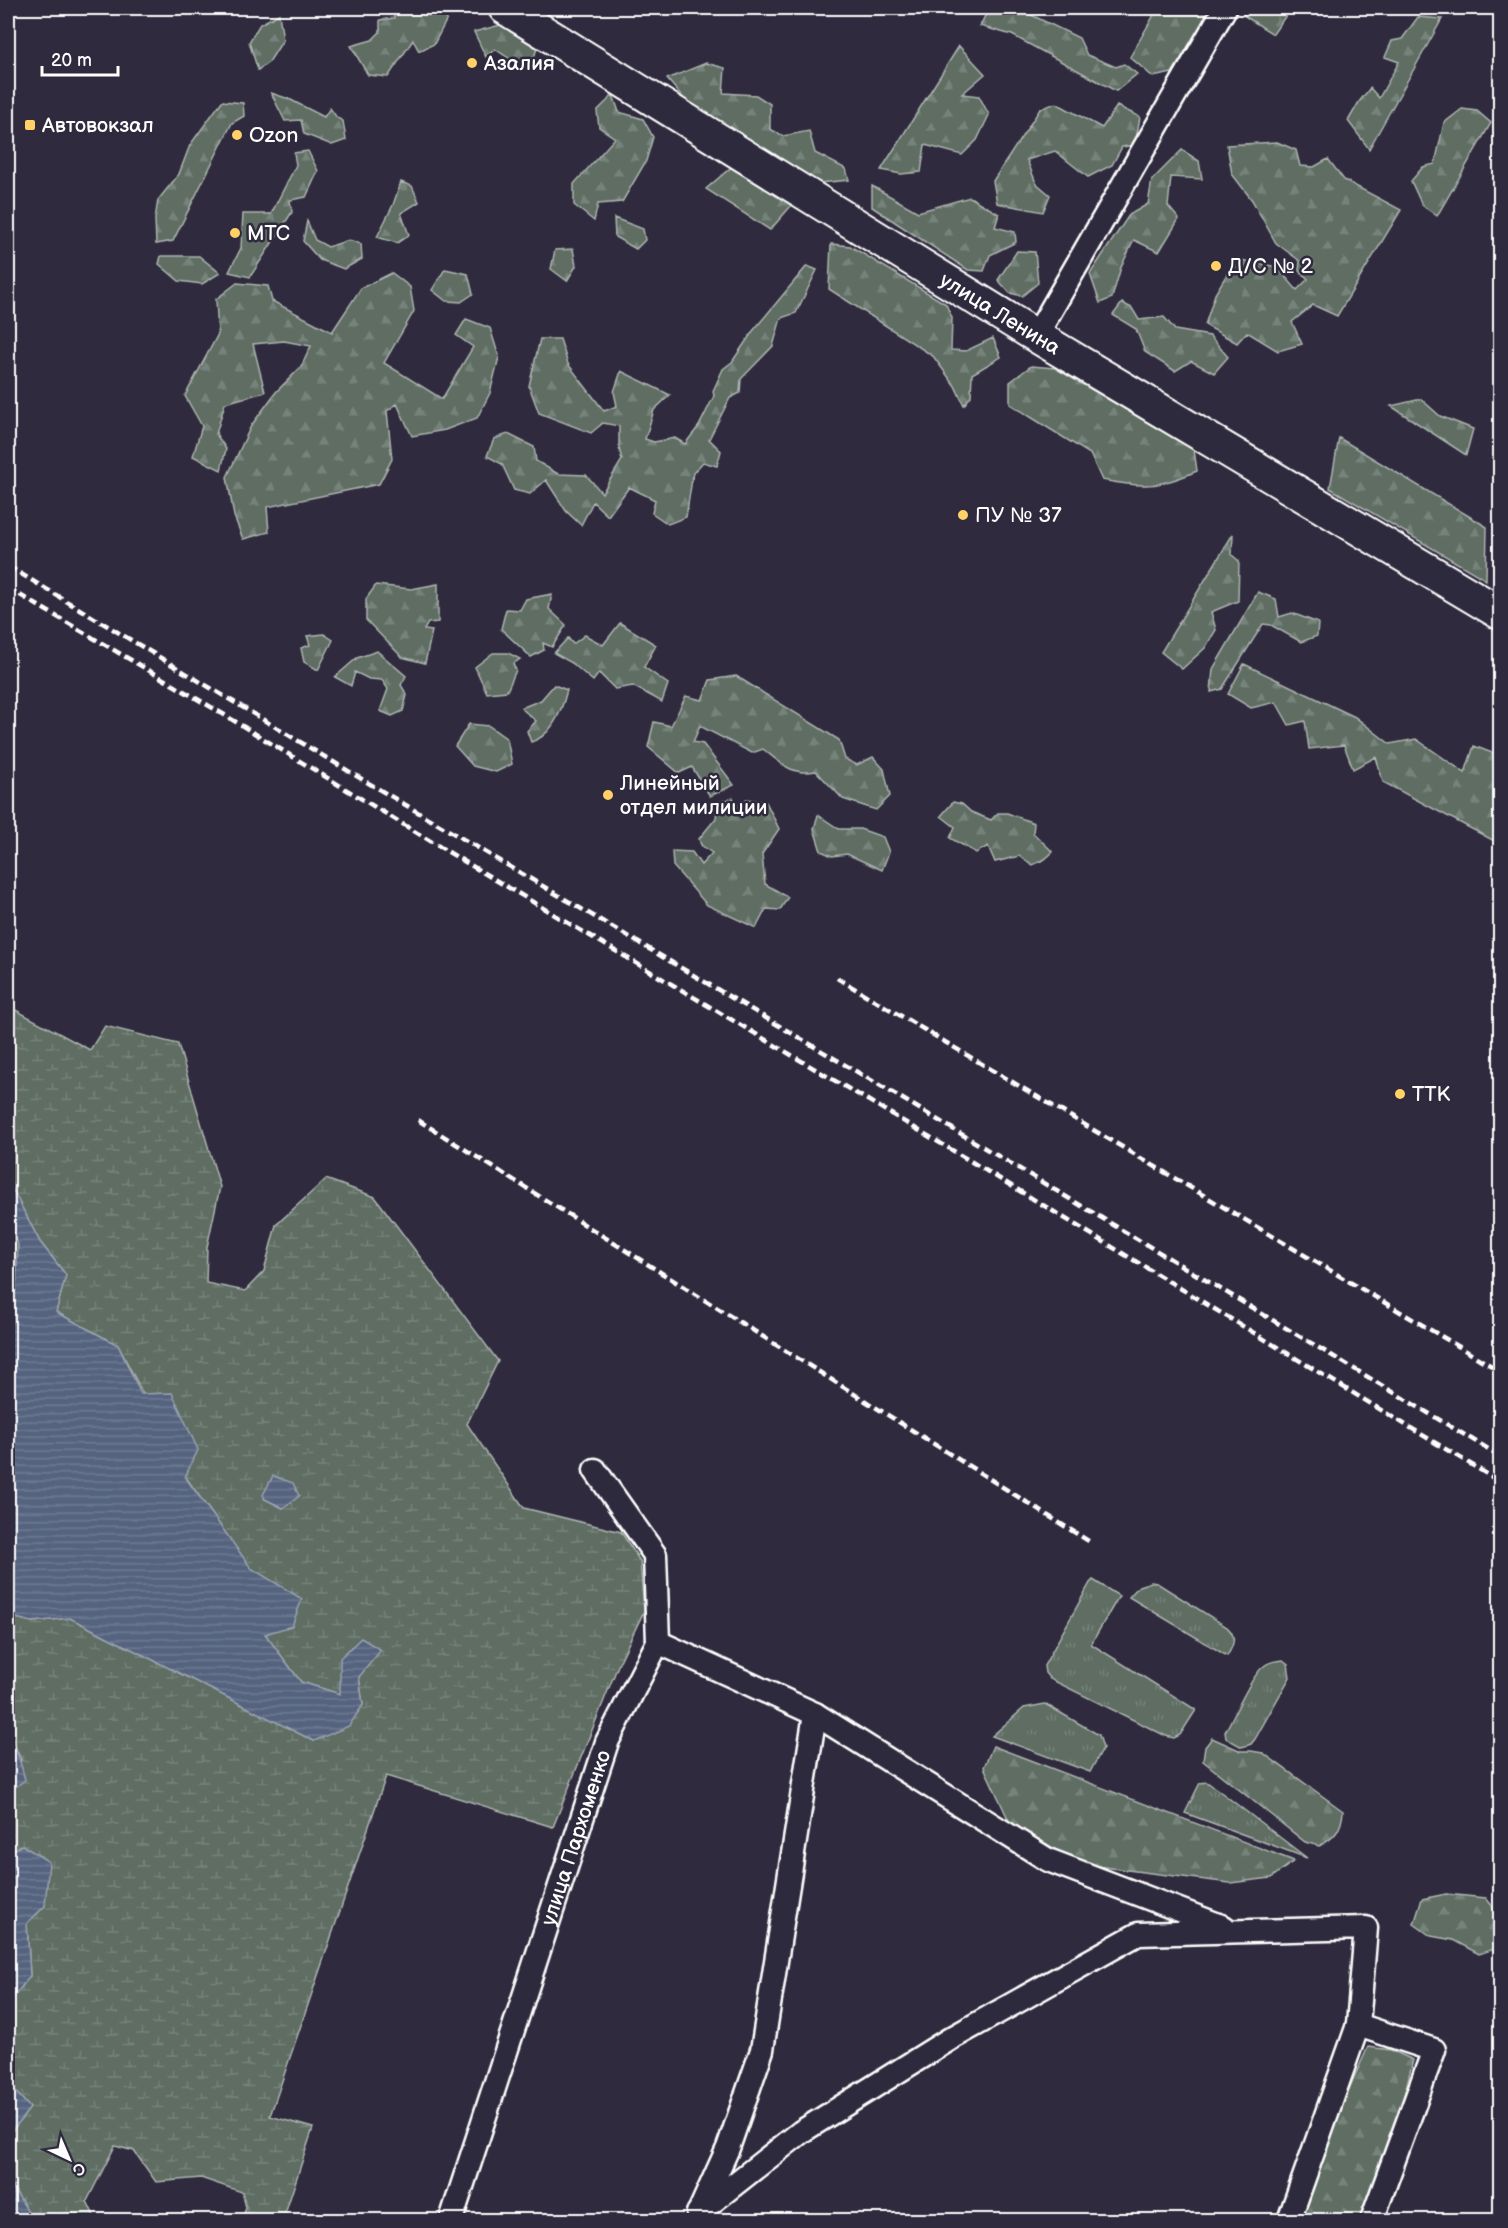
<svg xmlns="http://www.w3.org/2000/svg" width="1508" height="2228" font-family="'Balsamiq Sans',sans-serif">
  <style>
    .grass { fill: url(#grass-tufts); stroke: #aeb6b1; stroke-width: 1.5 }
    .forest { fill: url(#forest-firs); stroke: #aeb6b1; stroke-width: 1.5 }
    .wetland { fill: url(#wetland-marsh); stroke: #aeb6b1; stroke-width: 1.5; fill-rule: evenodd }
    .water { fill: url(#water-rules); stroke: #9aa2b2; stroke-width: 1.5 }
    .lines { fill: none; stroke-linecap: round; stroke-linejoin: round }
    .minor-casing { stroke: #fff; stroke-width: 27 }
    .secondary-casing { stroke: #fff; stroke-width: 36 }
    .minor { stroke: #2f2a3d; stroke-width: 22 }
    .secondary { stroke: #2f2a3d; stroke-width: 32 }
    .rail { stroke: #fff; stroke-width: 4.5; stroke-dasharray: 9 4.5; stroke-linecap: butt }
    .poi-dot { fill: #ffd166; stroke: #2f2a3d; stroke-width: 2 }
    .labels { text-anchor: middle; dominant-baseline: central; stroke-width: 5; stroke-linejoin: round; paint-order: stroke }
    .poi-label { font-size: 21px; fill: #fff; stroke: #2f2a3d; text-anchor: start }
    .street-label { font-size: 21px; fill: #fff; stroke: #2f2a3d }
  </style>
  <defs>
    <pattern id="grass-tufts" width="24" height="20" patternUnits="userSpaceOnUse" patternTransform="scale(1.5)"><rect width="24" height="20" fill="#5e6d63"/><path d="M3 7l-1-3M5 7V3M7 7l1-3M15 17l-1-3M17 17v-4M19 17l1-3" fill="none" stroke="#76837a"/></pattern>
    <pattern id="forest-firs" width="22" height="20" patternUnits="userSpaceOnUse" patternTransform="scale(1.5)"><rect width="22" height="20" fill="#5e6d63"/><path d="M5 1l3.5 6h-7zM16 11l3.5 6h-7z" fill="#76837a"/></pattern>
    <pattern id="wetland-marsh" width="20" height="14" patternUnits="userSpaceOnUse" patternTransform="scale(1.5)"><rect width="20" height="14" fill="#5e6d63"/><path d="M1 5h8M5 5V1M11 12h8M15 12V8" fill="none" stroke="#76837a"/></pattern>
    <pattern id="water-rules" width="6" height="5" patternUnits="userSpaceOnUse" patternTransform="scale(1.5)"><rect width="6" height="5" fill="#56647f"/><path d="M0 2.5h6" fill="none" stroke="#6f7b92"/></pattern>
  </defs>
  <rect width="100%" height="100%" fill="#2f2a3d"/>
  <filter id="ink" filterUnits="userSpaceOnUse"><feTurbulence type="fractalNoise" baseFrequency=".0167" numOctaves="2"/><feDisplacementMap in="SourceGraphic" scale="12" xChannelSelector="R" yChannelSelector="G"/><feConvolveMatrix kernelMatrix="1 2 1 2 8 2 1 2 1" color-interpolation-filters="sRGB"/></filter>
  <g filter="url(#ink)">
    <!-- grass -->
    <path class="grass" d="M 1093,1580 L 1119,1596 L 1091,1644 L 1196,1710 L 1180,1735 L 1174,1738 L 1166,1736 L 1050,1679 L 1045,1673 L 1044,1666 L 1090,1583 Z
      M 1151,1582 L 1157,1583 L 1227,1627 C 1237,1636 1234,1645 1227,1656 L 1129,1597 L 1139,1586 Z
      M 1283,1660 L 1288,1664 L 1290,1677 L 1255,1739 L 1251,1744 L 1242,1747 L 1226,1738 L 1225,1732 C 1234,1716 1251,1676 1264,1666 C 1270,1661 1276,1661 1283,1660 Z
      M 1045,1704 L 1099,1735 L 1103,1748 L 1090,1772 L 992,1736 L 1024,1708 Z
      M 1207,1782 L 1218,1790 L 1307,1858 L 1185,1813 L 1200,1783 Z"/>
    <!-- forest -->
    <path class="forest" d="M 393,8 L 440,8 L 447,19 L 434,44 L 419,51 L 413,40 L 388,77 L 368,75 L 351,46 L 372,40 L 380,32 L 380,20 L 394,18 Z
      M 989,8 L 1017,8 L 1079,38 L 1087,55 L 1116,67 L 1124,64 L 1137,74 L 1116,91 L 1012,35 L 980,26 Z
      M 1158,8 L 1212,8 L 1172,73 L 1153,77 L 1130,57 Z
      M 1248,8 L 1291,8 L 1273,34 L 1243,15 Z
      M 279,14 L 283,40 L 269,62 L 258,70 L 249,42 L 260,24 Z
      M 1418,17 L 1442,19 L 1369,149 L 1348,121 L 1359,102 L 1370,88 L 1379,98 L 1399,62 L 1385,57 L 1392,41 L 1402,39 Z
      M 504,24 L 538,44 L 532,65 L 513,61 L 495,49 L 486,57 L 474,32 Z
      M 959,46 L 985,74 L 962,94 L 979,96 L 989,115 L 977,140 L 962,155 L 925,145 L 921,172 L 901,174 L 881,170 Z
      M 706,63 L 725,68 L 723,93 L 756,95 L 770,104 L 770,129 L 783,136 L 809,131 L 815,153 L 846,169 L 849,180 L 819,183 L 693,109 L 667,79 Z
      M 271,93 L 289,99 L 324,117 L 330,108 L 337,118 L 343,121 L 346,140 L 332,145 L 304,134 L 301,120 L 285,121 Z
      M 613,95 L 619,112 L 643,119 L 653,137 L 646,161 L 622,202 L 598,204 L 594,221 L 574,205 L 574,184 L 615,138 L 599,127 L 597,111 Z
      M 222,101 L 243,103 L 244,116 L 232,123 L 173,241 L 156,244 L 155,219 L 158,200 L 179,174 L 190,145 Z
      M 1056,103 L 1102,128 L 1117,106 L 1140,117 L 1135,145 L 1122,147 L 1112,165 L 1088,177 L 1055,151 L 1027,160 L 1036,183 L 1050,195 L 1043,212 L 997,203 L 993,181 L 1040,109 Z
      M 1462,109 L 1477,111 L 1491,123 L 1437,216 L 1422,205 L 1411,181 L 1423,167 L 1435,164 L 1444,123 Z
      M 1277,142 L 1296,150 L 1300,166 L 1314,167 L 1328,159 L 1344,180 L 1401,210 L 1337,316 L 1313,305 L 1292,322 L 1302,344 L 1278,351 L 1247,332 L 1237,343 L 1205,325 L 1215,294 L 1236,259 L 1277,267 L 1297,290 L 1308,279 L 1299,270 L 1300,261 L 1276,243 L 1252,200 L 1232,174 L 1227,145 Z
      M 1182,150 L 1199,161 L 1202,179 L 1171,177 L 1168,206 L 1179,219 L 1159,252 L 1134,240 L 1121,267 L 1112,298 L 1100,303 L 1090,274 L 1129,215 L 1148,204 L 1152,180 Z
      M 308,151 L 318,171 L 306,197 L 290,200 L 292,212 L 250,277 L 229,272 L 241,248 L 243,214 L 271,214 L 296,165 L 294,153 Z
      M 735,164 L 777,189 L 791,206 L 770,230 L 706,189 Z
      M 401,182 L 412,186 L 419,202 L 401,213 L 409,235 L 397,243 L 377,237 L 393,205 Z
      M 872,186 L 918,212 L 970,197 L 999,214 L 995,227 L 1015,232 L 1016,242 L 990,255 L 984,271 L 968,270 L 872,207 Z
      M 614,218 L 643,229 L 645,240 L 636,249 L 615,237 Z
      M 307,221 L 315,240 L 328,247 L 349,240 L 361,244 L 362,259 L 344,269 L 320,260 L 303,241 Z
      M 831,244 L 850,246 L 946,304 L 952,318 L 951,350 L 966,351 L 993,338 L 1001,357 L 972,374 L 971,396 L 964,405 L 955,386 L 933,356 L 829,289 Z
      M 573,249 L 576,266 L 567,281 L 551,269 L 555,250 Z
      M 1017,251 L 1035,252 L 1038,283 L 1022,296 L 1010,293 L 998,280 Z
      M 161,256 L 199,256 L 220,273 L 202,284 L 179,281 L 159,264 Z
      M 807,266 L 817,270 L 796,313 L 781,318 L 773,346 L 741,379 L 740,393 L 730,398 L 709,439 L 721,451 L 717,466 L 703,462 L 693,473 L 686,517 L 668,524 L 652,513 L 655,500 L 629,487 L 608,516 L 593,502 L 581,525 L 566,511 L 546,480 L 530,494 L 514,490 L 502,464 L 487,456 L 494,439 L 508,434 L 534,447 L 536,461 L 558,474 L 586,475 L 602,493 L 622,460 L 619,448 L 619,426 L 603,423 L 591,433 L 539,413 L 529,386 L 540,339 L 560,339 L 568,364 L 604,411 L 617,406 L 614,392 L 621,371 L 670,395 L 654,410 L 645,439 L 654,442 L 675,438 L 685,444 L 699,426 L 714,396 L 713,391 L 723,369 L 732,362 L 753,331 Z
      M 445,269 L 468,274 L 473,294 L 461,302 L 446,301 L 432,290 Z
      M 392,273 L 410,287 L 414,311 L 384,363 L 442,399 L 473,347 L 456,335 L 466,319 L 490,328 L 499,357 L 490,393 L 477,418 L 445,430 L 412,436 L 397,404 L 387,411 L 392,459 L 379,484 L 267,507 L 269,532 L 243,539 L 234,516 L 227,477 L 251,426 L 276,392 L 301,367 L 311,346 L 284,341 L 253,344 L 265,392 L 225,403 L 216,434 L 226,449 L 221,470 L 193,456 L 202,426 L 185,396 L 218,334 L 216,299 L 237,283 L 268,286 L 272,301 L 332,332 L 361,288 Z
      M 1122,303 L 1132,308 L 1139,320 L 1164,317 L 1175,330 L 1210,336 L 1228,357 L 1214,373 L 1191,361 L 1175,371 L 1145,352 L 1136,329 L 1113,315 Z
      M 1031,366 L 1055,368 L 1194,450 L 1197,471 C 1157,488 1143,488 1102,480 L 1090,454 L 1010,404 L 1010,382 Z
      M 1421,399 L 1440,416 L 1473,429 L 1466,455 L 1391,406 Z
      M 1339,438 L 1487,527 L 1486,580 L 1330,488 Z
      M 1233,534 L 1232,555 L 1239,561 L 1238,601 L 1211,612 L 1216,630 L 1205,648 L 1182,669 L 1161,652 Z
      M 438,584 L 438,622 L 428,623 L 424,630 L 432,631 L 425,663 L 402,657 L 366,620 L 366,599 L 376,585 L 411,589 Z
      M 1258,592 L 1276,599 L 1279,617 L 1292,613 L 1318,623 L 1317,636 L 1301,642 L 1271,625 L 1263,624 L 1222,689 L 1211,692 L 1213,669 Z
      M 552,594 L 549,609 L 566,625 L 552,647 L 543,643 L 544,650 L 531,657 L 501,629 L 506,609 L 520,610 L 526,599 Z
      M 620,623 L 656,645 L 644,667 L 668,684 L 662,702 L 633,686 L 615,689 L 599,673 L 593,681 L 572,663 L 554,653 L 568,638 L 573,644 L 585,635 L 603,645 Z
      M 324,634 L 333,640 L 318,670 L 304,662 L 301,648 L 310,645 L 307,636 Z
      M 377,651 L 406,676 L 401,685 L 407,695 L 403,711 L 392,716 L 380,711 L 388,689 L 382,680 L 369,679 L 355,672 L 351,686 L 335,677 L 357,658 Z
      M 493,653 L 508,653 L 520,659 L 513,664 L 516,670 L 507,691 L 487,693 L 475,667 Z
      M 1244,664 L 1355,717 L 1390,744 L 1416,739 L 1465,773 L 1474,746 L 1500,756 L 1500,844 L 1383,782 L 1376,757 L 1353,769 L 1344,745 L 1309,749 L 1305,721 L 1289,725 L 1276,702 L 1251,708 L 1228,694 Z
      M 736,676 L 839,740 L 845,759 L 857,765 L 873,757 L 884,769 L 890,796 L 876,810 L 843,799 L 816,771 C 791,776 781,763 763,749 L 752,753 L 700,726 L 693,742 L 703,744 L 734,785 L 710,796 L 692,767 L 679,773 L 648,747 L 654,722 L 671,726 L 686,696 L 702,700 L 710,680 Z
      M 554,685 L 567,690 C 562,710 552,736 531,742 L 527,731 L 536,721 L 521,708 L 541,700 Z
      M 469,724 L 489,726 L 507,739 L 512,764 L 496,772 L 473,766 L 455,746 Z
      M 733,798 L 740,808 L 747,799 L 766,802 L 779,829 L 762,854 L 765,884 L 788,897 L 780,910 L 766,909 L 756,928 L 707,905 L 673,866 L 672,851 L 692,852 L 701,865 L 712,853 L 701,845 L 699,839 L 716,818 L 718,802 Z
      M 953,802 L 962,804 L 971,812 L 991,820 L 998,813 L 1007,813 L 1034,823 L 1033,833 L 1053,852 L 1045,859 L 1033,865 L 1019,856 L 995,862 L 988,846 L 976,853 L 950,838 L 955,827 L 941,816 Z
      M 818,815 L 839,829 L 860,829 L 883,837 L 889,852 L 882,870 L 847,854 L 832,856 L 821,851 L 814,829 Z
      M 1212,1738 L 1241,1751 L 1251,1751 L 1263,1753 L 1343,1811 C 1342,1829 1335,1838 1319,1846 L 1305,1842 L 1203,1761 L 1205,1747 Z
      M 993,1746 L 1294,1861 L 1271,1878 L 1230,1883 L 1080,1864 L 1010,1823 L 984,1767 Z
      M 1446,1894 L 1486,1898 L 1500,1916 L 1497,1948 L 1479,1954 L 1453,1940 L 1431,1936 L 1414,1924 L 1422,1899 Z
      M 1368,2047 L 1391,2050 L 1413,2060 L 1373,2220 L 1286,2220 L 1289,2185 L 1310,2175 Z"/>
    <!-- wetland -->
    <path class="wetland" d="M 8,1006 L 90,1050 L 105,1026 L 178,1044 L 220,1187 L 207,1247 L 206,1283 L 245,1291 L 264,1271 L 276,1225 L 326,1179 L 375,1197 L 498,1361 L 467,1424 L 524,1508 L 621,1532 L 640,1561 L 644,1611 L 619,1663 L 553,1827 L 386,1776 L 270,2116 L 313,2128 L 283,2220 L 242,2220 L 246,2207 L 242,2192 L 201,2178 L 156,2182 L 134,2151 L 115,2146 L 87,2201 L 96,2220 L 8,2220 L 8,2215 L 29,2213 L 8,2180 L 8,2136 L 30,2108 L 8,2083 L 8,2048 L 9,2045 L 8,2004 L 30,1976 L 27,1923 L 45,1906 L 22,1845 L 8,1853 L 8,1782 L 14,1788 L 21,1759 C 0,1722 8,1659 8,1616 L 32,1622 L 70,1618 L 314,1741 L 363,1705 L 359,1677 L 340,1694 L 301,1682 L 265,1634 L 301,1599 L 251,1569 L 185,1476 L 118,1345 L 56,1312 L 66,1275 L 40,1242 L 8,1181 ZM 299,1496 L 283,1508 L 265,1499 Z
      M 8,1215 L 18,1245 L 16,1291 L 8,1288 Z"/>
    <!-- water -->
    <path class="water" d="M 8,1181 L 40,1242 L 66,1275 L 56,1312 L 118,1345 L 141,1394 L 172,1393 L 198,1450 L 185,1477 L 251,1568 L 302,1599 L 292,1626 L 265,1634 L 301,1682 L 340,1694 L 340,1658 L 361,1638 L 381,1650 L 359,1677 L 363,1705 L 349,1726 L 314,1741 L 70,1618 L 32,1622 L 8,1616 L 8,1289 L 16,1290 L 18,1245 L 8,1215 Z
      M 273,1476 L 293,1483 L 299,1496 L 283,1508 L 265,1499 L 263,1495 Z
      M 8,1722 C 12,1743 21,1760 25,1780 L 14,1788 L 8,1782 Z
      M 22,1845 L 49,1862 L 45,1906 L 27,1923 L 30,1976 L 8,2004 L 8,1853 Z
      M 8,2083 L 30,2108 L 8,2136 Z
      M 8,2180 L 29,2213 L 8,2215 Z"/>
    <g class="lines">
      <!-- minor casing -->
      <g class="minor-casing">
        <g id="minor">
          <path d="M 1036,336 L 1225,8"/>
          <path d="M 658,1642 L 815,1714 L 1048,1860 L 1224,1927"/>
          <path d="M 1358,2025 L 1434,2050 L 1372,2220"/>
          <path d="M 700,2210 L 728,2148 L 762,2050 L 815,1714"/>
          <path d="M 698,2213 L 801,2132 L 950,2039 L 1138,1934 L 1366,1928 L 1358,2025 L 1289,2220"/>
          <path id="s1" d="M 451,2220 L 607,1742 L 658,1642 L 655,1555 L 595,1470"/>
        </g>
      </g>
      <!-- secondary casing -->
      <g class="secondary-casing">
        <g id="secondary">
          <path id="s2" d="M 505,8 L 1036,336 L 1500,613"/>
        </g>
      </g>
      <!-- minor -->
      <use href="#minor" class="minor"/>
      <!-- secondary -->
      <use href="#secondary" class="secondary"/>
      <!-- rail -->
      <path class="rail" d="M 8,566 L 360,778 L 886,1089 L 1500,1456
        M 8,588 L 223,714 L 450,853 L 957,1153 L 1500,1482
        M 837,978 L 1500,1371
        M 418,1120 L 1090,1542"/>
    </g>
  </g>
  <!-- markers -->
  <g class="poi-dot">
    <circle cx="472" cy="63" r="6"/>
    <rect x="24" y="119" width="12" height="12" rx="3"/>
    <circle cx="237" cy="135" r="6"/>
    <circle cx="235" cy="233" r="6"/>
    <circle cx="1216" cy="266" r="6"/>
    <circle cx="963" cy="515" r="6"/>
    <circle cx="608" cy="795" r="6"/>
    <circle cx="1400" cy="1094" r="6"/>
  </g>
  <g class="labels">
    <!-- poi labels -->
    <g class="poi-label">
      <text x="484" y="63">Азалия</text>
      <text x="42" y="125">Автовокзал</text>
      <text x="249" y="135">Ozon</text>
      <text x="247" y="233">МТС</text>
      <text x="1228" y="266">Д/С № 2</text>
      <text x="975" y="515">ПУ № 37</text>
      <text x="620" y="783">Линейный<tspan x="620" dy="24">отдел милиции</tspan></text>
      <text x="1412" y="1094">ТТК</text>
    </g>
    <!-- street labels -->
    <g class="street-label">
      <text stroke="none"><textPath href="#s2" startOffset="582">улица Ленина</textPath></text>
      <text stroke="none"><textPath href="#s1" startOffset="402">улица Пархоменко</textPath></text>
    </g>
  </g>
  <!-- margin -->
  <rect width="1508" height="2228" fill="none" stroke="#2f2a3d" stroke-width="30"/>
  <rect x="15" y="15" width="1478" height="2198" fill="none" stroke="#fff" stroke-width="2" filter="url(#ink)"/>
  <!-- north arrow -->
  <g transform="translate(69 2159) rotate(136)" stroke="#2f2a3d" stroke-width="4.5" paint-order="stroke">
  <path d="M0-4.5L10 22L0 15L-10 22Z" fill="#ffffff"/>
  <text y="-9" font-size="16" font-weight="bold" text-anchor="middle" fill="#ffffff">С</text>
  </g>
  <!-- scale -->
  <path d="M42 66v9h76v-9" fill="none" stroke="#ffffff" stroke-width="3"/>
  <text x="51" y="66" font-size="18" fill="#ffffff" stroke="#2f2a3d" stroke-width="4.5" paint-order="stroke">20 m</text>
</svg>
